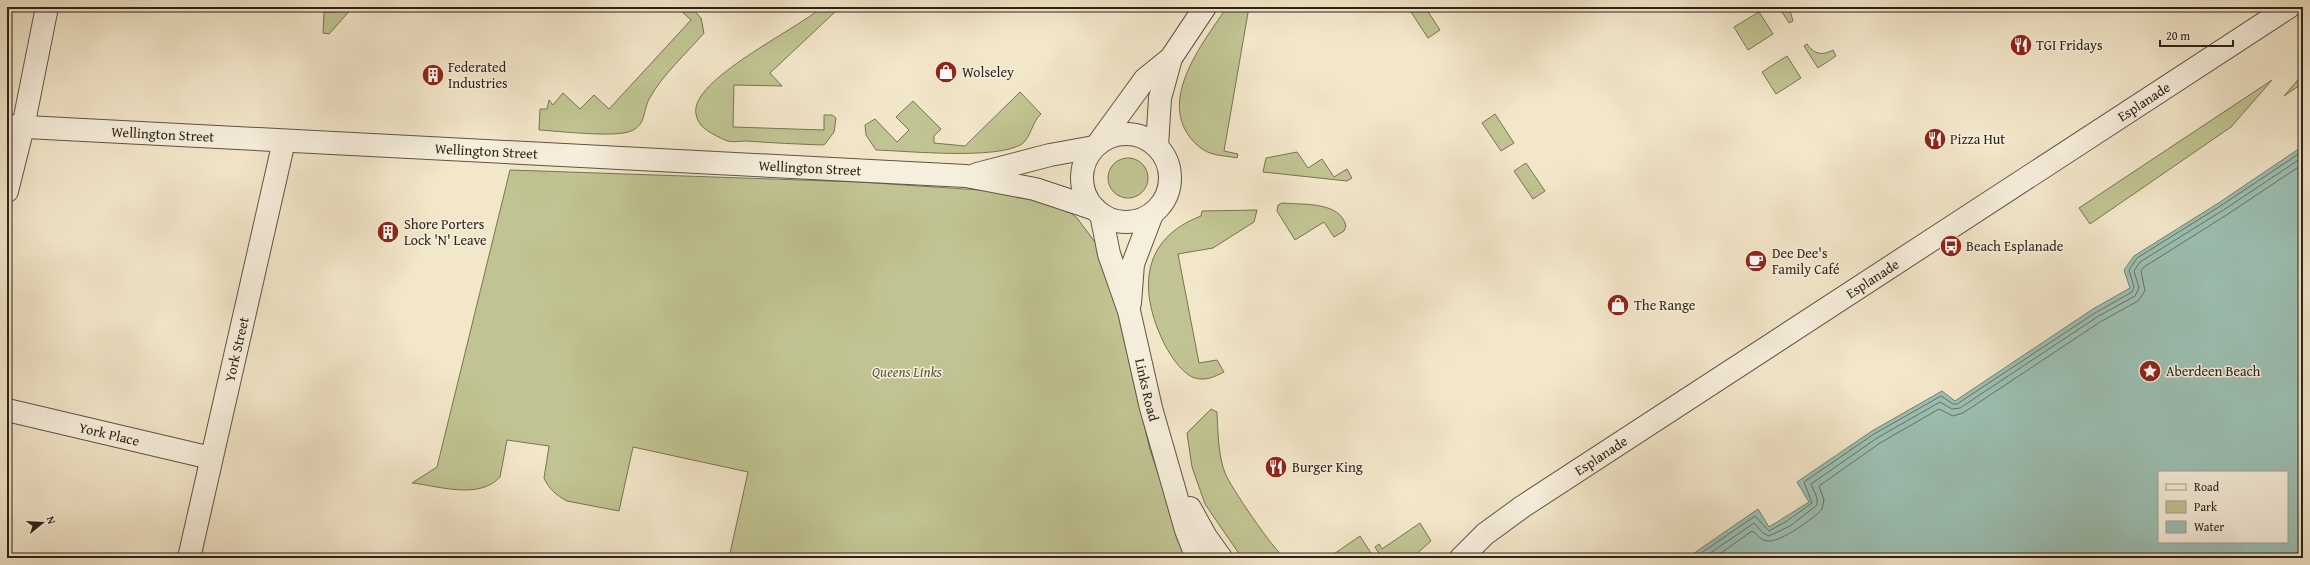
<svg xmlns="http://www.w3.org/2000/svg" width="2310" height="565" font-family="'Gentium Book Plus',serif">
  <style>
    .green { fill: #c1c492; stroke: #777454 }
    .water { fill: #9cc0b3; stroke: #708175; fill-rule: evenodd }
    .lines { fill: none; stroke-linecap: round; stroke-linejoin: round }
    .shore { stroke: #647265; stroke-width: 1 }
    .tertiary-casing { stroke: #5e5444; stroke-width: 24 }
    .tertiary { stroke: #f7efdd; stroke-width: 22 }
    .labels { text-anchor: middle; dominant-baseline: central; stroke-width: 3; stroke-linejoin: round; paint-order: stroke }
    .poi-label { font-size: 14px; fill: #2d2317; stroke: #f7efdd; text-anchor: start }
    .street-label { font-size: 14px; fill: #2d2317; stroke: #f7efdd }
    .park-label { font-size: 14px; font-style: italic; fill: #59533c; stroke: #f7efdd }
  </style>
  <rect width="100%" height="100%" fill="#f3e7ca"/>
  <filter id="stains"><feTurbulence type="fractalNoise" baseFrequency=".005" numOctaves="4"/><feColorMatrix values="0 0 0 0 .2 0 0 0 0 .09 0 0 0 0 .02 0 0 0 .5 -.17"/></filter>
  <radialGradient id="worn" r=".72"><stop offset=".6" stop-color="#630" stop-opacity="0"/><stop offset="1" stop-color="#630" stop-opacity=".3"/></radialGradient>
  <!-- green -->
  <path class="green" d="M 336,7 L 353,7 L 329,34 L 323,33 L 324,12 L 336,12 Z
    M 677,7 L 691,7 L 701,18 L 704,33 C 686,54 663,74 649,99 C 643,111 646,125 631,131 C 615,138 559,131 539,130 L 540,109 L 547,109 L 549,100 L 553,105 L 563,93 L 580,109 L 594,95 L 609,109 L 691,20 Z
    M 822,7 L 830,7 L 835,12 L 770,73 L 782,86 L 734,85 L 733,127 L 824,130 L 824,115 L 832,115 L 836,118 L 834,132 L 825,144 L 823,145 C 797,144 772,143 747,141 C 741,141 730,143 725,140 C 715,135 698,129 696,114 C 689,80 798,29 822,7 Z
    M 1227,7 L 1249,7 L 1224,151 L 1238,154 L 1237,158 C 1228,156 1218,156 1210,153 C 1201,150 1192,141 1187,133 C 1162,93 1205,40 1227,7 Z
    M 1412,7 L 1425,7 L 1440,30 L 1428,38 L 1409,9 Z
    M 1779,7 L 1789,7 L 1793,21 L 1789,23 Z
    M 1759,12 L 1773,34 L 1748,50 L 1734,27 Z
    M 1807,44 C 1814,54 1822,56 1833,50 L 1836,56 L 1818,68 L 1804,46 Z
    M 1787,56 L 1801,78 L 1776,94 L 1762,72 Z
    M 2303,74 L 2303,83 L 2284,96 Z
    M 2272,80 L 2231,127 L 2090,224 L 2079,208 Z
    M 1020,92 L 1041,114 C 1032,122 1031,137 1022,144 C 997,160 908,151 876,150 L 866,135 L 865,125 L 875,119 L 897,142 L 909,130 L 896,117 L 913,101 L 941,129 L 934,136 L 934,143 L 965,146 Z
    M 1495,114 L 1514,143 L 1501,151 L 1482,123 Z
    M 1297,152 L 1308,168 L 1322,159 L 1334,177 L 1347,169 L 1352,178 L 1347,181 L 1263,172 L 1266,158 Z
    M1108 178a20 20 0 1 1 40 0a20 20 0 1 1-40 0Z
    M 1526,163 L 1545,191 L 1533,199 L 1514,171 Z
    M 510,170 L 859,182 L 1025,193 L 1066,209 L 1077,218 L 1095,242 L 1112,285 L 1150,450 L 1187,558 L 729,558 L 748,472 L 633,447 L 619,511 L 567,501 C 556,495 549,489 544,478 L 549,446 L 507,440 L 500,477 C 479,500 439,486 412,483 L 437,467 Z
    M 1282,203 C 1303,205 1340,201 1346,226 L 1344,231 L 1334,237 L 1324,222 L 1295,240 L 1277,211 L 1278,205 Z
    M 1257,210 L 1254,222 L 1213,248 L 1178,254 L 1199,363 L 1217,360 L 1224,372 C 1214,377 1204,382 1192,377 C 1179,370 1168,352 1162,339 C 1138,287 1143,238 1201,216 L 1202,211 Z
    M 1211,409 L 1217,412 C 1218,432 1218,455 1225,473 C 1230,486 1274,551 1285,558 L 1242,558 L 1205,504 L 1192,467 L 1187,433 Z
    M 1420,523 L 1431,541 L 1412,558 L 1382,558 L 1375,547 L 1379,544 L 1382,549 Z
    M 1360,536 L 1374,558 L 1328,558 Z"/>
  <!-- water -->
  <path class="water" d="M 2303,146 L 2303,558 L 1687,558 L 1758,509 L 1769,527 L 1809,502 L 1797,482 L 1872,431 L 1942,391 L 1955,401 L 2093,309 L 2130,288 L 2124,270 L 2134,256 L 2220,202 ZM 2159,472 L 2287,472 L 2287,542 L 2159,542 Z"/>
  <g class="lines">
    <!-- shore -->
    <path class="shore" d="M 1694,558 L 1755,516 L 1769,531 L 1787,521 L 1812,503 L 1804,482 L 1874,434 L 1941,396 L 1953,404 L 1957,404 L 2095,313 L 2132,292 L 2134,287 L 2129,270 L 2137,258 L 2222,205 L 2303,151
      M 1703,558 L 1754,523 L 1763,533 L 1769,536 L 1790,526 L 1817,505 L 1817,498 L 1811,484 L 1877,438 L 1940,402 L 1952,409 L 1960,408 L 2097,317 L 2135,296 L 2139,288 L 2134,271 L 2140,262 L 2225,209 L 2303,157
      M 1714,558 L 1752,531 C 1758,534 1760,541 1768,541 C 1779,543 1815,518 1822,509 L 1824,500 L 1819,486 L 1880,443 L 1939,409 L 1953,416 L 1963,413 L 2100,322 L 2138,301 L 2145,291 L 2141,271 L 2144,267 L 2228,214 L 2303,164"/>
    <!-- tertiary casing -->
    <g class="tertiary-casing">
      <g id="tertiary">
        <path id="s1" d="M 7,126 L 966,176 L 1035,189 L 1095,209"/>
        <circle cx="1126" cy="178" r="44"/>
        <path d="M 1100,141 L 1145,79 L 1171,58"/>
        <path d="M 1157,146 L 1160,98 L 1171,58 L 1205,7"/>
        <path d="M 977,174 L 1050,155 L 1094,147"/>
        <path d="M 7,191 L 23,127 L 47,7"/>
        <path id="s2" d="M 1101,214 L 1109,254 L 1129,311 L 1151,408 L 1186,530 L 1197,558"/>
        <path d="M 1130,303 L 1133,264 L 1152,214"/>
        <path id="s3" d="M 7,410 L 211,458"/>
        <path d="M 1190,508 L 1206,537 L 1221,558"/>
        <path id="s4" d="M 189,558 L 284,141"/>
        <path id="s5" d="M 1461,558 L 1485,534 L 1522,507 L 2289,7"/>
      </g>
    </g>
    <!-- tertiary -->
    <use href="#tertiary" class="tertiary"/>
  </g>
  <!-- icons -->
  <defs>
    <g id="restaurant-disc" transform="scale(1.15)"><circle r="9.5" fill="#8f2418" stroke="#f7efdd"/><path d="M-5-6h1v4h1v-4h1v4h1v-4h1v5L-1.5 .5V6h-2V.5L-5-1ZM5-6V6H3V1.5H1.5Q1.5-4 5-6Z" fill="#fff"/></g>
    <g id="shop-disc" transform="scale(1.15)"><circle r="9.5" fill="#8f2418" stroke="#f7efdd"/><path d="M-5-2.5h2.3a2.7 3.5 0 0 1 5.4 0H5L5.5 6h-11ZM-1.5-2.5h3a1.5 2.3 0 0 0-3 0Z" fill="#fff"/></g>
    <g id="building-disc" transform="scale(1.15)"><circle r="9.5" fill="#8f2418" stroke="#f7efdd"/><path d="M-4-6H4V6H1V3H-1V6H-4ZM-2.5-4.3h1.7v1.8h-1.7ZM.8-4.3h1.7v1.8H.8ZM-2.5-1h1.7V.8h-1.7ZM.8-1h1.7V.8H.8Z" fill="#fff"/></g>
    <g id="bus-disc" transform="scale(1.15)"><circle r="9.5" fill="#8f2418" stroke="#f7efdd"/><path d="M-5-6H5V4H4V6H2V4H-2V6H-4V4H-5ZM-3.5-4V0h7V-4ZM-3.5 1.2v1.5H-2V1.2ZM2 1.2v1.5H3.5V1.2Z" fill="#fff"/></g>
    <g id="cafe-disc" transform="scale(1.15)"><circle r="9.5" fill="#8f2418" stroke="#f7efdd"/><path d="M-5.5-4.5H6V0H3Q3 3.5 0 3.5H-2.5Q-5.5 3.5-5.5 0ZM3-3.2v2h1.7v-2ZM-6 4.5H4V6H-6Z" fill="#fff"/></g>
    <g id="sight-disc" transform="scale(1.15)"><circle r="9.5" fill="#8f2418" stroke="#f7efdd"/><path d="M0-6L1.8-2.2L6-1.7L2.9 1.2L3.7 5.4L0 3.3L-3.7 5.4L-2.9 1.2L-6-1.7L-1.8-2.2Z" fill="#fff"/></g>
  </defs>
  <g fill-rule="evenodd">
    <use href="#restaurant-disc" x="2021" y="45"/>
    <use href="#shop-disc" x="946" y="72"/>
    <use href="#building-disc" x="433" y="75"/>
    <use href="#restaurant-disc" x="1935" y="139"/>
    <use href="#building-disc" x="388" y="232"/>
    <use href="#bus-disc" x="1951" y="246"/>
    <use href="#cafe-disc" x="1756" y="261"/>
    <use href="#shop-disc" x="1618" y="305"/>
    <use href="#sight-disc" x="2150" y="371"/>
    <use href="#restaurant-disc" x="1276" y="467"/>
  </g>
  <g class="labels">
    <!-- poi labels -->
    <g class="poi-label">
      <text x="2036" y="45">TGI Fridays</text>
      <text x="448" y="67">Federated<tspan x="448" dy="16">Industries</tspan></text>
      <text x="962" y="72">Wolseley</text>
      <text x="1950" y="139">Pizza Hut</text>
      <text x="404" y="224">Shore Porters<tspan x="404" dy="16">Lock 'N' Leave</tspan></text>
      <text x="1966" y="246">Beach Esplanade</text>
      <text x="1772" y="253">Dee Dee's<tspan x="1772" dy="16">Family Café</tspan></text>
      <text x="1634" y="305">The Range</text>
      <text x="2166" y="371">Aberdeen Beach</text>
      <text x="1292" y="467">Burger King</text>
    </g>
    <!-- street labels -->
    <g class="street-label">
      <text stroke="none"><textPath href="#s5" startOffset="822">Esplanade</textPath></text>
      <text stroke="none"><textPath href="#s1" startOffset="156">Wellington Street</textPath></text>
      <text stroke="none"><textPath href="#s1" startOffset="480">Wellington Street</textPath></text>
      <text stroke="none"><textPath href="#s1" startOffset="804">Wellington Street</textPath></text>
      <text stroke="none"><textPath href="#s5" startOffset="498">Esplanade</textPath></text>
      <text stroke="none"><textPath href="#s4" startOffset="214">York Street</textPath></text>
      <text stroke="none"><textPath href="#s2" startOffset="182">Links Road</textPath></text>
      <text stroke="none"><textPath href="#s3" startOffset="105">York Place</textPath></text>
      <text stroke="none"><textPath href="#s5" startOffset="174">Esplanade</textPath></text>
    </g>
    <!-- park labels -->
    <g class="park-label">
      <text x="907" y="372">Queens Links</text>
    </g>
  </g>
  <!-- margin -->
  <rect width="2310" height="565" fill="none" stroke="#f3e7ca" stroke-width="24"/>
  <rect x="8" y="8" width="2294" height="549" fill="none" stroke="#2d2317" stroke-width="2"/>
  <rect x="12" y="12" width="2286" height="541" fill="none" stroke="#2d2317"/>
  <!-- legend -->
  <rect x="2158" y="471" width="130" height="72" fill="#f7efdd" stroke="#a69d8e"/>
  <rect x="2166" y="484" width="20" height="6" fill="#f7efdd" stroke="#a69d8e"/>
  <text x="2194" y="491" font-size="12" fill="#2d2317">Road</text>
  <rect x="2166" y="501" width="20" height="12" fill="#c1c492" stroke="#a69d8e"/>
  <text x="2194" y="511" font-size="12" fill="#2d2317">Park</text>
  <rect x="2166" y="521" width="20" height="12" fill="#9cc0b3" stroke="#a69d8e"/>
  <text x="2194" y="531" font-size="12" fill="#2d2317">Water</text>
  <!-- north arrow -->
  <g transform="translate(42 523) rotate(72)" stroke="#f7efdd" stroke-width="3" paint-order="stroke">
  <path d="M0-3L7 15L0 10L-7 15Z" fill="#2d2317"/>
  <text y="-6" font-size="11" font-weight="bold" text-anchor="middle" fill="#2d2317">N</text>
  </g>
  <!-- scale -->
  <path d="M2160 40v6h73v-6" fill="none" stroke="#2d2317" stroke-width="2"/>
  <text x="2166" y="40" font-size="12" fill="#2d2317" stroke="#f7efdd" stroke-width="3" paint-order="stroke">20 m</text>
  <rect width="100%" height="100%" filter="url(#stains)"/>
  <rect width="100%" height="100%" fill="url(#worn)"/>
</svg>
